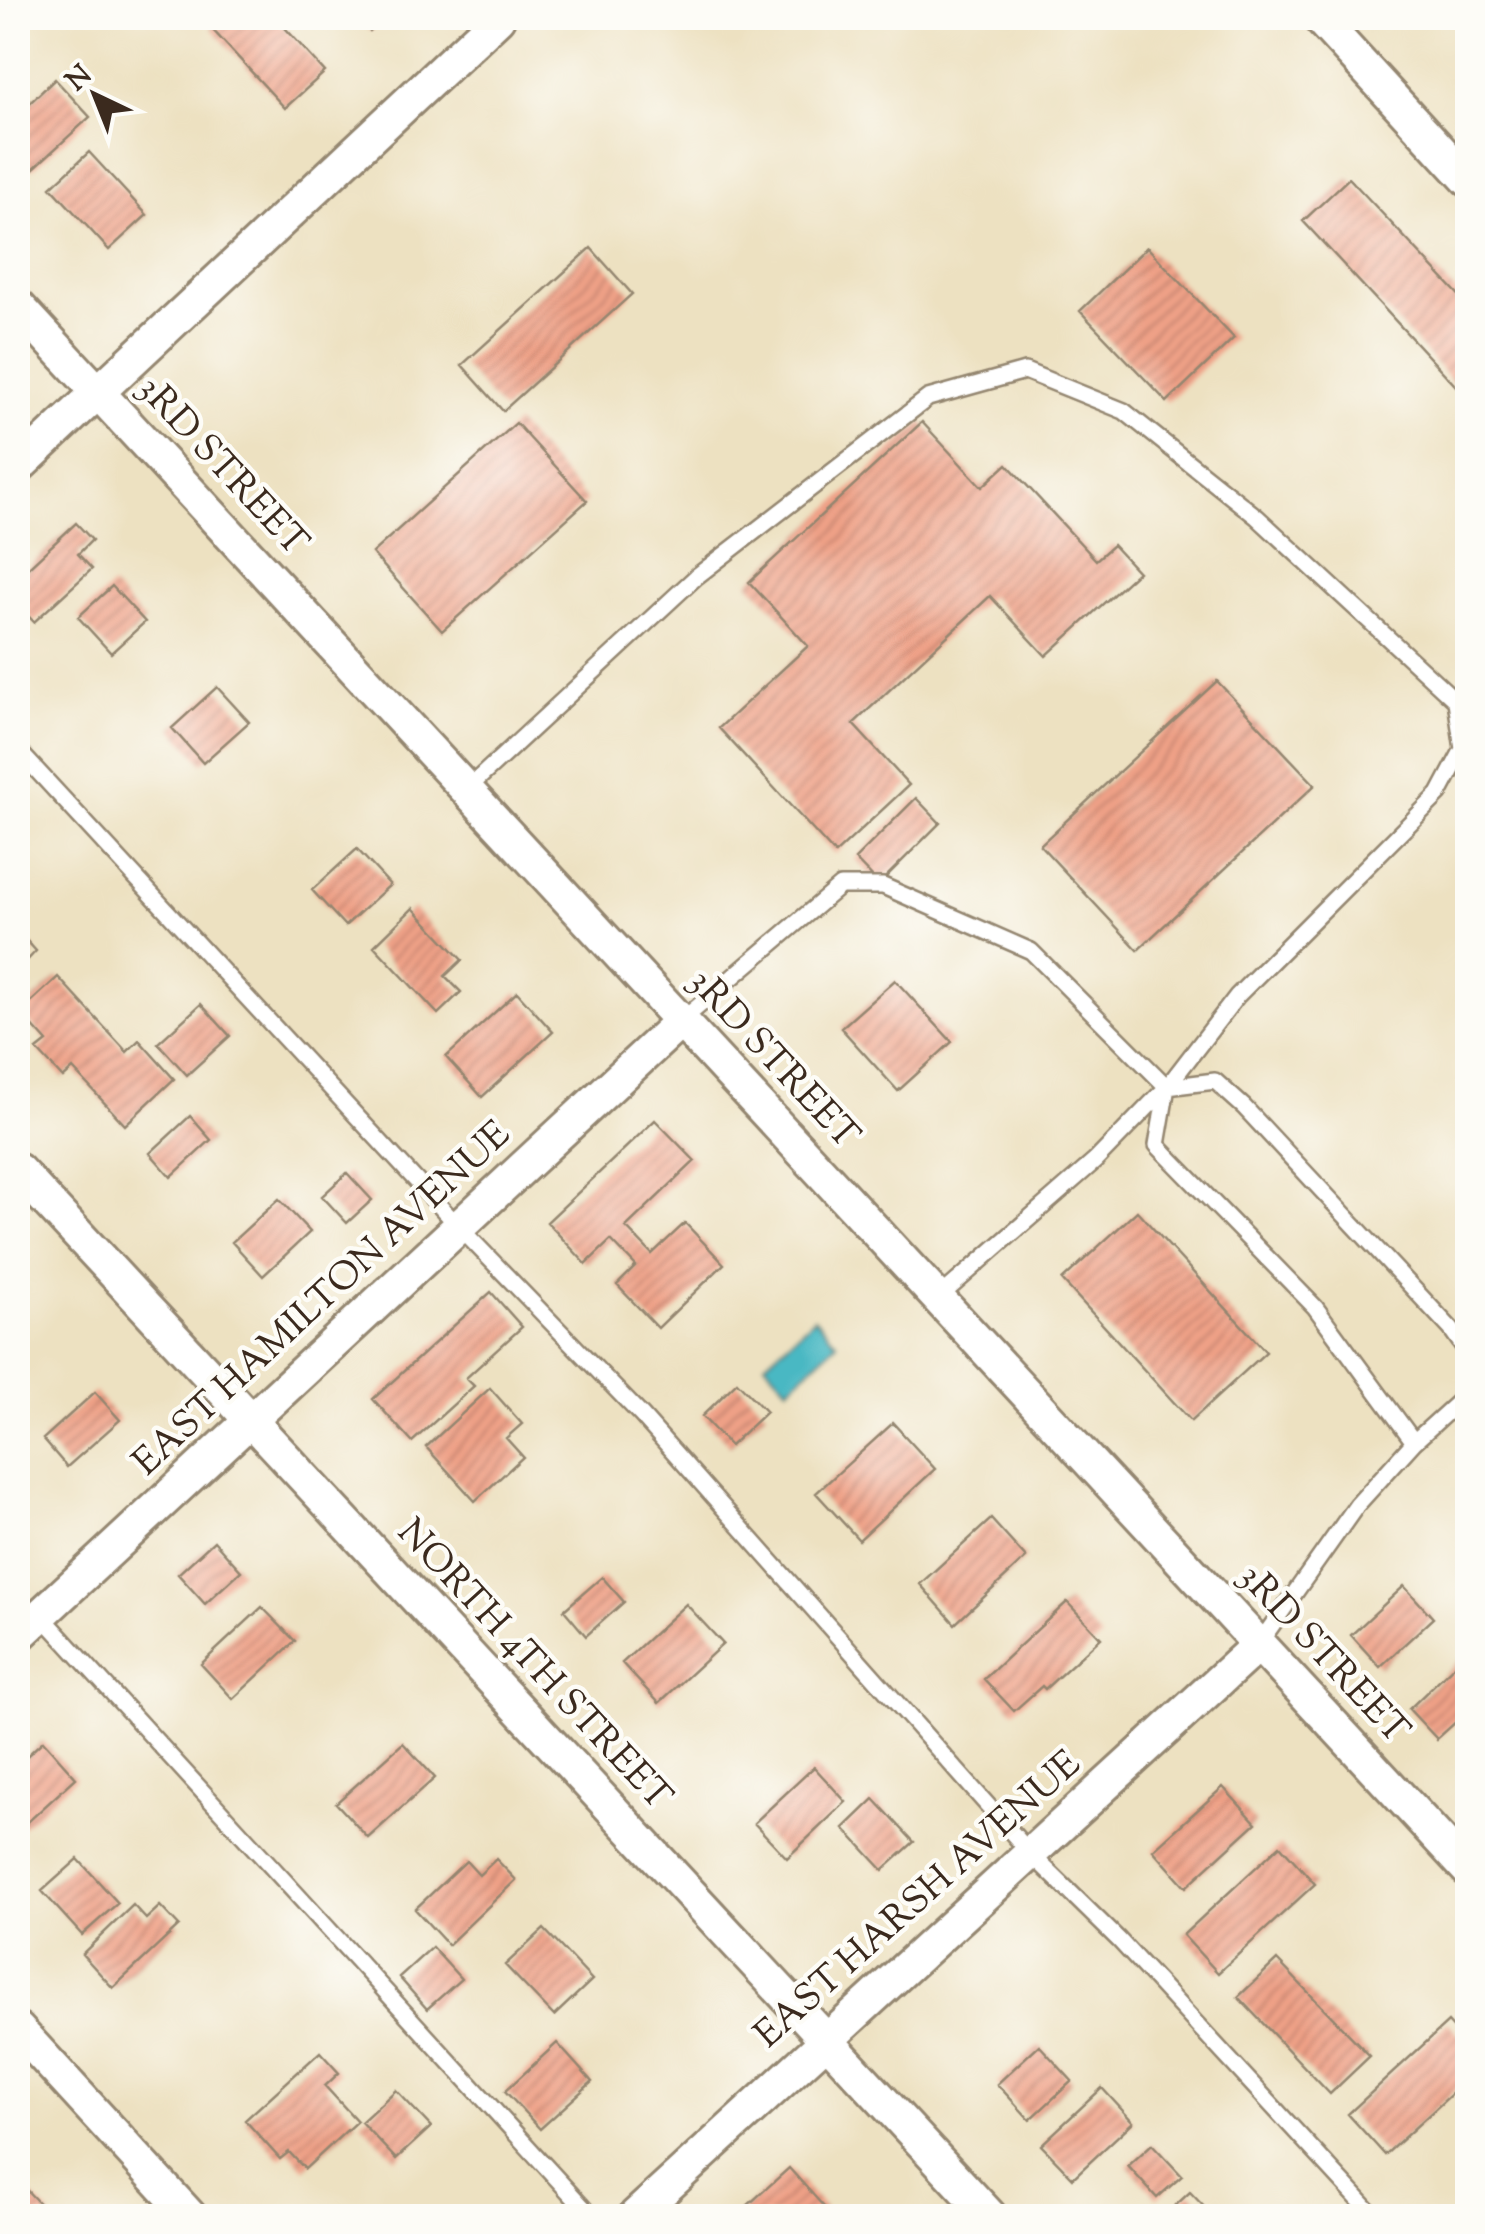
<svg xmlns="http://www.w3.org/2000/svg" width="1485" height="2234" font-family="'Sorts Mill Goudy',serif">
  <style>
    .water { fill: #49b8c3; stroke: #427170; stroke-width: 2.5 }
    .building { fill: url(#building-hatch) }
    .lines { fill: none; stroke-linecap: round; stroke-linejoin: round }
    .service-casing { stroke: #948670; stroke-width: 20 }
    .minor-casing { stroke: #948670; stroke-width: 38 }
    .service { stroke: #fff; stroke-width: 15 }
    .minor { stroke: #fff; stroke-width: 32 }
    .labels { text-anchor: middle; dominant-baseline: central; stroke-width: 9; stroke-linejoin: round; paint-order: stroke }
    .street-label { font-size: 38px; fill: #3b2a1e; stroke: #fdfcf7 }
  </style>
  <defs>
    <pattern id="building-hatch" width="6" height="6" patternUnits="userSpaceOnUse" patternTransform="scale(2.5)"><rect width="6" height="6" fill="#efa187"/><path d="M-1 1l2-2M0 6l6-6M5 7l2-2" fill="none" stroke="#c3836e"/></pattern>
  </defs>
  <rect width="100%" height="100%" fill="#fdfcf7"/>
  <filter id="ink" filterUnits="userSpaceOnUse"><feTurbulence type="fractalNoise" baseFrequency=".01" numOctaves="2"/><feDisplacementMap in="SourceGraphic" scale="20" xChannelSelector="R" yChannelSelector="G"/><feConvolveMatrix kernelMatrix="1 2 1 2 8 2 1 2 1" color-interpolation-filters="sRGB"/></filter>
  <filter id="wash" filterUnits="userSpaceOnUse"><feTurbulence type="fractalNoise" baseFrequency=".0048" numOctaves="4" result="noise"/><feDisplacementMap in="SourceGraphic" scale="40" xChannelSelector="R" yChannelSelector="G"/><feGaussianBlur stdDeviation="2.25" result="paint"/><feColorMatrix in="noise" values="0 0 0 0 0 0 0 0 0 0 0 0 0 0 0 0 0 1.4 0 .05"/><feComposite in="paint" operator="in"/></filter>
  <g filter="url(#wash)">
    <rect width="100%" height="100%" fill="#ede1c1"/>
    <!-- water -->
    <path class="water" d="M 814,1318 L 837,1343 L 788,1388 L 765,1363 Z"/>
    <g id="blocks">
      <!-- building -->
      <path class="building" d="M 222,18 L 276,18 L 325,72 L 285,108 L 211,28 Z
        M 358,18 L 385,18 L 370,31 Z
        M 55,79 L 90,117 L 33,169 L 18,152 L 18,114 Z
        M 89,152 L 147,215 L 109,250 L 51,187 Z
        M 1349,178 L 1468,305 L 1468,399 L 1303,221 Z
        M 1147,247 L 1234,338 L 1167,402 L 1080,311 Z
        M 591,248 L 632,294 L 503,411 L 462,365 Z
        M 922,422 L 982,487 L 1007,464 L 1096,560 L 1113,545 L 1138,572 L 1046,656 L 990,596 L 853,724 L 909,785 L 835,854 L 719,728 L 808,646 L 749,582 Z
        M 516,423 L 587,501 L 442,631 L 372,553 Z
        M 76,523 L 92,540 L 78,554 L 92,569 L 34,622 L 18,605 L 18,577 Z
        M 112,586 L 145,622 L 111,653 L 78,617 Z
        M 1217,681 L 1315,785 L 1138,950 L 1040,845 Z
        M 217,687 L 249,722 L 203,763 L 172,728 Z
        M 916,798 L 940,823 L 879,884 L 855,859 Z
        M 357,849 L 390,885 L 345,926 L 312,890 Z
        M 413,908 L 462,960 L 445,976 L 461,992 L 438,1014 L 374,946 Z
        M 18,931 L 36,951 L 18,970 Z
        M 58,977 L 127,1052 L 139,1040 L 174,1079 L 125,1125 L 73,1069 L 63,1078 L 37,1050 L 47,1042 L 20,1012 Z
        M 895,980 L 952,1042 L 898,1091 L 841,1028 Z
        M 517,992 L 553,1032 L 482,1097 L 446,1057 Z
        M 201,1004 L 230,1036 L 187,1075 L 158,1043 Z
        M 190,1116 L 211,1140 L 171,1177 L 150,1153 Z
        M 655,1120 L 695,1161 L 626,1227 L 652,1254 L 685,1223 L 724,1264 L 658,1328 L 617,1285 L 636,1266 L 611,1240 L 586,1264 L 547,1222 Z
        M 347,1173 L 372,1200 L 347,1223 L 322,1196 Z
        M 279,1199 L 310,1232 L 263,1276 L 232,1242 Z
        M 1137,1211 L 1266,1352 L 1191,1421 L 1062,1280 Z
        M 491,1292 L 522,1327 L 466,1378 L 474,1386 L 412,1442 L 373,1399 Z
        M 737,1382 L 766,1412 L 730,1446 L 702,1416 Z
        M 490,1388 L 522,1424 L 506,1438 L 523,1457 L 475,1501 L 426,1447 Z
        M 95,1392 L 120,1420 L 67,1467 L 43,1439 Z
        M 893,1423 L 935,1469 L 859,1540 L 816,1493 Z
        M 991,1519 L 1026,1558 L 955,1624 L 920,1584 Z
        M 214,1541 L 241,1571 L 205,1604 L 178,1574 Z
        M 602,1577 L 624,1602 L 586,1636 L 564,1610 Z
        M 1404,1586 L 1433,1618 L 1380,1667 L 1351,1635 Z
        M 1067,1602 L 1101,1638 L 1045,1689 L 1042,1686 L 1014,1711 L 984,1679 Z
        M 686,1604 L 723,1644 L 659,1703 L 622,1663 Z
        M 262,1607 L 295,1641 L 233,1699 L 201,1664 Z
        M 1464,1656 L 1468,1661 L 1468,1711 L 1437,1739 L 1409,1709 Z
        M 43,1741 L 76,1778 L 18,1831 L 18,1764 Z
        M 403,1743 L 435,1778 L 368,1838 L 336,1803 Z
        M 814,1767 L 846,1802 L 787,1858 L 754,1823 Z
        M 1223,1787 L 1256,1823 L 1186,1887 L 1153,1850 Z
        M 874,1799 L 914,1842 L 883,1870 L 844,1828 Z
        M 1280,1845 L 1315,1884 L 1218,1973 L 1183,1935 Z
        M 78,1859 L 118,1903 L 82,1935 L 42,1891 Z
        M 496,1859 L 516,1880 L 448,1945 L 415,1909 L 466,1861 L 479,1875 Z
        M 133,1905 L 146,1919 L 160,1906 L 179,1926 L 113,1988 L 82,1954 Z
        M 544,1929 L 592,1980 L 554,2016 L 505,1965 Z
        M 432,1947 L 461,1979 L 427,2009 L 399,1977 Z
        M 1277,1960 L 1370,2056 L 1330,2094 L 1238,1997 Z
        M 1448,2022 L 1468,2044 L 1468,2079 L 1385,2155 L 1348,2114 Z
        M 557,2043 L 592,2082 L 540,2129 L 505,2091 Z
        M 1039,2045 L 1072,2081 L 1030,2120 L 997,2084 Z
        M 320,2052 L 339,2073 L 325,2086 L 357,2121 L 305,2169 L 289,2152 L 280,2159 L 245,2120 Z
        M 1102,2088 L 1133,2122 L 1073,2178 L 1041,2145 Z
        M 396,2090 L 431,2127 L 396,2159 L 361,2122 Z
        M 1152,2144 L 1182,2176 L 1157,2198 L 1128,2166 Z
        M 789,2168 L 825,2208 L 815,2216 L 736,2216 Z
        M 18,2181 L 51,2216 L 18,2216 Z
        M 1190,2192 L 1210,2213 L 1206,2216 L 1164,2216 Z"/>
    </g>
  </g>
  <g filter="url(#ink)">
    <use href="#blocks" fill-opacity="0" stroke="#948670" stroke-width="2.5"/>
    <g class="lines">
      <!-- service casing -->
      <g class="service-casing">
        <path id="service" d="M 18,750 L 460,1228 L 642,1416 L 1030,1853 L 1119,1940 L 1374,2216
          M 466,790 L 697,576 L 928,398 L 1025,371 L 1124,411 L 1257,517 L 1456,701 L 1463,749 L 1439,794 L 1237,996 L 1167,1087 L 1095,1161 L 938,1298
          M 681,1021 L 840,886 L 883,886 L 1031,951 L 1167,1087
          M 1167,1087 L 1157,1145 L 1315,1307 L 1414,1442
          M 1167,1087 L 1215,1081 L 1244,1107 L 1451,1329 L 1468,1353
          M 41,1615 L 591,2216
          M 1258,1645 L 1357,1505 L 1414,1442 L 1468,1393"/>
      </g>
      <!-- minor casing -->
      <g class="minor-casing">
        <path id="minor" d="M 1319,18 L 1468,180
          M 18,306 L 1468,1870
          M 18,467 L 498,18
          M 18,1170 L 990,2216
          M 18,1636 L 681,1021
          M 18,2029 L 190,2216
          M 635,2216 L 1258,1645"/>
      </g>
      <!-- service -->
      <use href="#service" class="service"/>
      <!-- minor -->
      <use href="#minor" class="minor"/>
    </g>
  </g>
  <g class="labels">
    <!-- street labels -->
    <g class="street-label">
      <text transform="translate(221 467) rotate(47)">3RD STREET</text>
      <text transform="translate(772 1060) rotate(47)">3RD STREET</text>
      <text transform="translate(323 1300) rotate(-43)">EAST HAMILTON AVENUE</text>
      <text transform="translate(1322 1655) rotate(47)">3RD STREET</text>
      <text transform="translate(533 1666) rotate(47)">NORTH 4TH STREET</text>
      <text transform="translate(919 1901) rotate(-42)">EAST HARSH AVENUE</text>
    </g>
  </g>
  <!-- margin -->
  <rect width="1485" height="2234" fill="none" stroke="#fdfcf7" stroke-width="60"/>
  <!-- north arrow -->
  <g transform="translate(95 95) rotate(317)" stroke="#fdfcf7" stroke-width="8" paint-order="stroke">
  <path d="M0-8L18 38L0 25L-18 38Z" fill="#3b2a1e"/>
  <text y="-15" font-size="28" font-weight="bold" text-anchor="middle" fill="#3b2a1e">N</text>
  </g>
</svg>
